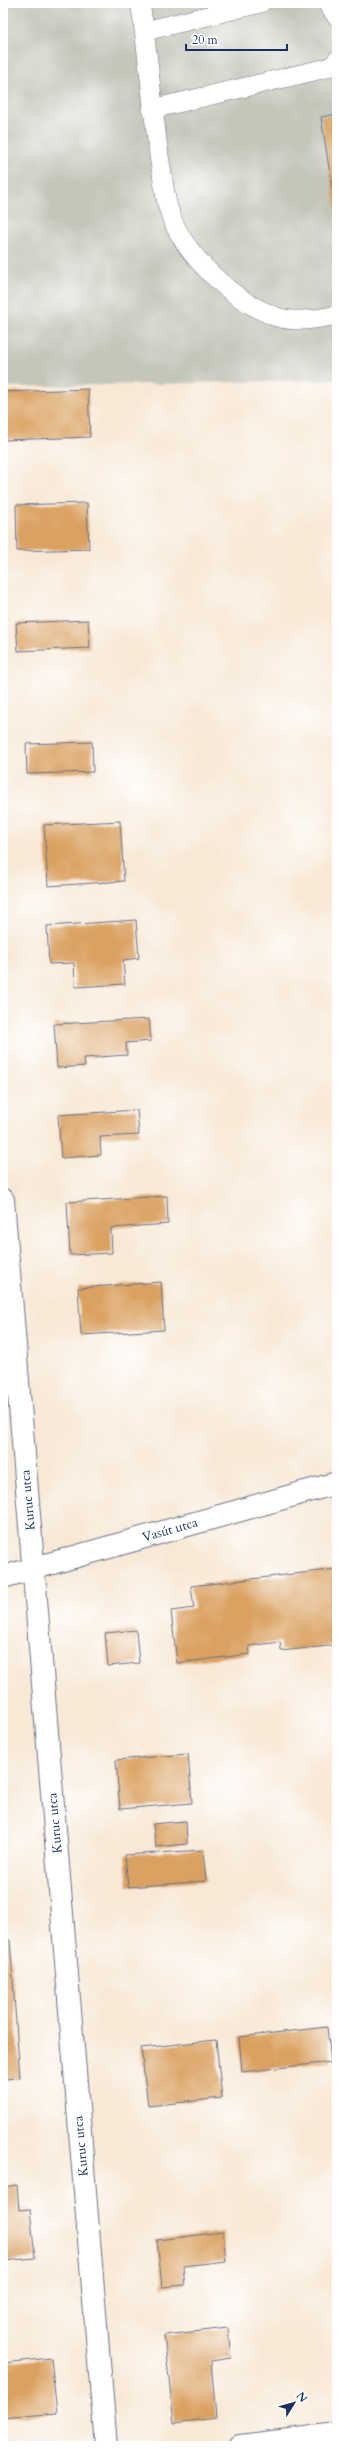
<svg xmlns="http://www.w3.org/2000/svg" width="340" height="2449" font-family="Cardo,serif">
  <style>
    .industrial { fill: #c3c6b9 }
    .building { fill: #daa161 }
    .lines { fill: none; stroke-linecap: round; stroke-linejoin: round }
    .service-casing { stroke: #687088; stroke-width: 20 }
    .minor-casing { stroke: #687088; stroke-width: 24 }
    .service { stroke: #fff; stroke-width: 19 }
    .minor { stroke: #fff; stroke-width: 22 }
    .labels { text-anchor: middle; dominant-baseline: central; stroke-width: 3; stroke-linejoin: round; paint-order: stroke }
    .street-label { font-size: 13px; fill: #1b2f5e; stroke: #fff }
  </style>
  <rect width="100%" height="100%" fill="#fff"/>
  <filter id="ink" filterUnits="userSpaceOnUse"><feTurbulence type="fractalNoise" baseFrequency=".025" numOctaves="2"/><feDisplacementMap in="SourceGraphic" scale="8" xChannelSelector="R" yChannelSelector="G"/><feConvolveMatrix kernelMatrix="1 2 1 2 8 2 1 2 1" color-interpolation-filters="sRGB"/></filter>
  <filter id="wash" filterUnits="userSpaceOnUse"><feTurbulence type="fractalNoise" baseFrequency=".012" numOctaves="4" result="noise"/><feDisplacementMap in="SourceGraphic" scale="16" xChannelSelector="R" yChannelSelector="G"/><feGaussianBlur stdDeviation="0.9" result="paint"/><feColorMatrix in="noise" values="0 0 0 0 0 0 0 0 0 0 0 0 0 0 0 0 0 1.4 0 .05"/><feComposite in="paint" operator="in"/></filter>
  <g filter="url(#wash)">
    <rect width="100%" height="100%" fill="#f8e9d7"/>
    <!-- industrial -->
    <path class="industrial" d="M 3,3 L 337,3 L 337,380 L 3,387 Z"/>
    <g id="blocks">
      <!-- building -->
      <path class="building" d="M 337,114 L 337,212 L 336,212 L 321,117 Z
        M 88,389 L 90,437 L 3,440 L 3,392 Z
        M 87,503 L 89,549 L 17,551 L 16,505 Z
        M 88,620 L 90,648 L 18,651 L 16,623 Z
        M 92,742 L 93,772 L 27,774 L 26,744 Z
        M 120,821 L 124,881 L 48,886 L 44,825 Z
        M 136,920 L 139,958 L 123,960 L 125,984 L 75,987 L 74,963 L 49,964 L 47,926 Z
        M 149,1019 L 151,1041 L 126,1043 L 127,1055 L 84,1058 L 85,1066 L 57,1068 L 54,1024 Z
        M 137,1110 L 139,1135 L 100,1137 L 101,1155 L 61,1158 L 58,1115 Z
        M 167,1196 L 168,1224 L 111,1228 L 112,1253 L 70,1255 L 67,1202 Z
        M 161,1282 L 164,1330 L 81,1335 L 78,1288 Z
        M 337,1569 L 337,1645 L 281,1651 L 280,1642 L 249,1646 L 250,1654 L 177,1663 L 171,1611 L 194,1608 L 191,1586 Z
        M 136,1630 L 139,1663 L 108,1666 L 105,1633 Z
        M 188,1754 L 192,1803 L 120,1809 L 116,1760 Z
        M 186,1821 L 187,1844 L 156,1847 L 153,1824 Z
        M 203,1850 L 206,1881 L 128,1887 L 125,1855 Z
        M 10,1940 L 20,2078 L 3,2079 L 3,1941 Z
        M 327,2027 L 331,2062 L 242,2072 L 239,2037 Z
        M 216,2040 L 222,2098 L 148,2106 L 141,2048 Z
        M 17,2185 L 19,2210 L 30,2209 L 35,2258 L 3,2261 L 3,2187 Z
        M 223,2232 L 226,2261 L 183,2266 L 185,2285 L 162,2287 L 157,2240 Z
        M 228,2328 L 231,2358 L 211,2361 L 216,2418 L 174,2423 L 164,2335 Z
        M 51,2358 L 57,2413 L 3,2418 L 3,2363 Z"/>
    </g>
  </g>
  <g filter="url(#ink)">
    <use href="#blocks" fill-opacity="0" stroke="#687088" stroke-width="1"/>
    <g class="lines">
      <!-- service casing -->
      <g class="service-casing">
        <path id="service" d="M 140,3 C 149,56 152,109 160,162 C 163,176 164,192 168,207 C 180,252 233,302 277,317 C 296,323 318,319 337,315
          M 327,3 L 337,17
          M 145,31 L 261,3
          M 152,109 L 327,68 L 336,63 L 337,60"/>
      </g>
      <!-- minor casing -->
      <g class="minor-casing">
        <path id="minor" d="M 3,1200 L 106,2446
          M 3,1577 L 337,1483
          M 240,2446 L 337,2434"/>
      </g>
      <!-- service -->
      <use href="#service" class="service"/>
      <!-- minor -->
      <use href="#minor" class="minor"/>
    </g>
  </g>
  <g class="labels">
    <!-- street labels -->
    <g class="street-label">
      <text transform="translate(28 1500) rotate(-95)">Kuruc utca</text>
      <text transform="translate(170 1530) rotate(-16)">Vasút utca</text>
      <text transform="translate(55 1823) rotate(-95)">Kuruc utca</text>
      <text transform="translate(81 2146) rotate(-95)">Kuruc utca</text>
    </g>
  </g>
  <!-- margin -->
  <rect width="340" height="2449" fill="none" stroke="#fff" stroke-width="16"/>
  <!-- north arrow -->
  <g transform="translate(294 2403) rotate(53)" stroke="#ffffff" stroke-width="3" paint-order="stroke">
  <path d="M0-3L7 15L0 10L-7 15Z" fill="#1b2f5e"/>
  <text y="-6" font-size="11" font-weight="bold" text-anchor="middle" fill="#1b2f5e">N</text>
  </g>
  <!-- scale -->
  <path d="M186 44v6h101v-6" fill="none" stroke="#1b2f5e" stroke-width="2"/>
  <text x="192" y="44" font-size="12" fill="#1b2f5e" stroke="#ffffff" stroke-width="3" paint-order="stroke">20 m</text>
</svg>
